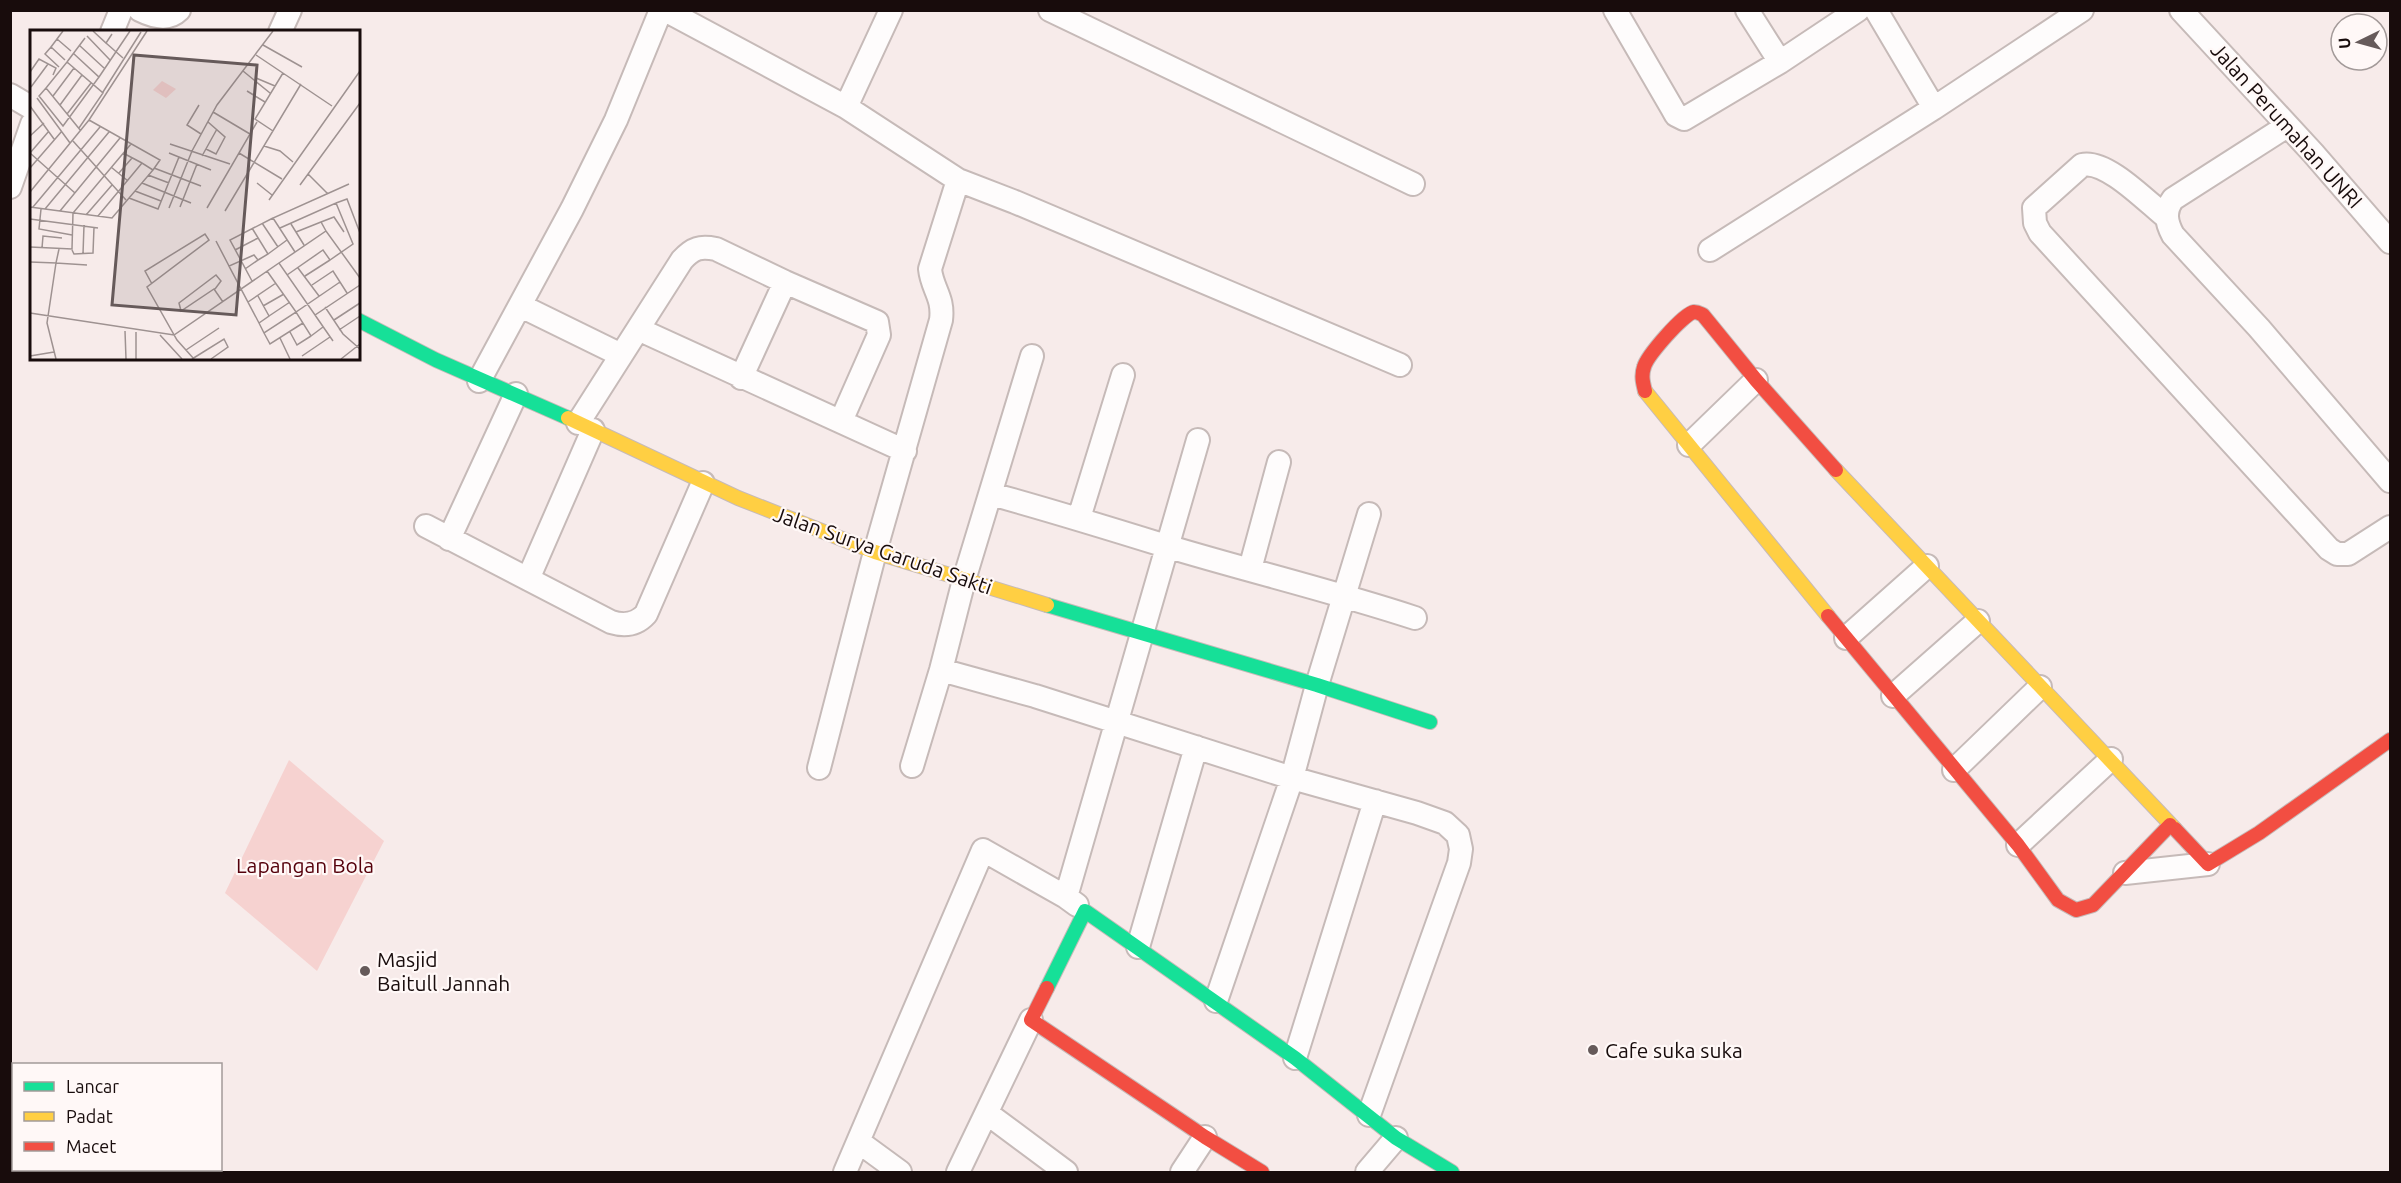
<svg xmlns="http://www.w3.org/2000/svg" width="2401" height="1183" font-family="Ubuntu,sans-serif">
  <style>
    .green { fill: #f6d2d0 }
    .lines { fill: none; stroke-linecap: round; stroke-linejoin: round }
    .street-casing { stroke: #c6bab8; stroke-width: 26 }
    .fast-casing { stroke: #c6bab8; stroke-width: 16 }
    .slow-casing { stroke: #c6bab8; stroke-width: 16 }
    .jam-casing { stroke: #c6bab8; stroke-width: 16 }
    .street { stroke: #fefcfc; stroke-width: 22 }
    .fast { stroke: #16e098; stroke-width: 14 }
    .slow { stroke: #ffcf43; stroke-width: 14 }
    .jam { stroke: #f24e42; stroke-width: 14 }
    .poi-dot { fill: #665a5a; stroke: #fff8f7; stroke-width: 2 }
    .labels { text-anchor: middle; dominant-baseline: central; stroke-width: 4.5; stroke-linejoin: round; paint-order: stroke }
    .street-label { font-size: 21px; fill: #180c0c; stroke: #fff8f7 }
    .park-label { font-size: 21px; fill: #55000b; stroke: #fff8f7 }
    .poi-label { font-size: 21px; fill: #180c0c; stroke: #fff8f7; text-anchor: start }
    .inset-road { fill: none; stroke: #9e9291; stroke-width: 1.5 }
    .view { fill: #665a5a; fill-opacity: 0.15; stroke: #665a5a; stroke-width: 3 }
    .inset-edge { fill: none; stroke: #180c0c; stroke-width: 3 }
  </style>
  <rect width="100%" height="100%" fill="#f7ebea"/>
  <!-- green -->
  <path class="green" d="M 289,760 L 384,841 L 317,971 L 225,893 Z"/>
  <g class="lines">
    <!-- street casing -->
    <g class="street-casing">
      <path id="street" d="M 140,10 C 152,16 168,21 179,10
        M 665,10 L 846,107 L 958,180 L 1015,202 L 1400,365
        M 1050,10 L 1413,184
        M 1615,10 L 1672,108 L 1676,115 L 1684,119 L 1780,62 L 1858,10
        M 1747,10 L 1780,62
        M 1876,10 L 1934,108 L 2082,10
        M 2181,10 L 2313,153 L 2390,242
        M 112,32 L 121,10
        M 280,32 L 290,10
        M 10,95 L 32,108
        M 846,107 L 891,10
        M 2287,126 L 2173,199 C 2164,211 2166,222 2173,235 L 2259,328 L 2390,481
        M 10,187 L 32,124
        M 2166,217 C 2147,202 2106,159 2082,165 L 2034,208 L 2035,223 L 2040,233 L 2329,549 L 2337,554 L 2348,554 L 2390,527
        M 1710,250 L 1934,108
        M 521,306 L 621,355
        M 638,329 L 905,451
        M 741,378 L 785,282
        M 479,381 L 572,209 L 616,120 L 661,10
        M 578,423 L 682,260 C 693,248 700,246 716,249 L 785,282 L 877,322 L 879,335 L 841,421
        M 1689,445 L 1756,380
        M 991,494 C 1050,510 1108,528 1166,546 C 1249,571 1333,591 1415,618
        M 1079,518 L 1123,375
        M 426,526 L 611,622 C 624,626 636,625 646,614 L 703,483
        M 449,539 L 516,394
        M 1250,569 L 1279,462
        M 528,579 L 593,430
        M 1846,638 L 1927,566
        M 941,670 L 1035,696 L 1292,778 L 1417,813 L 1445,823 L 1458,835 L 1461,849 L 1459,863 L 1369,1115
        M 1893,696 L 1978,621
        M 912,766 L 941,670 L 964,580 L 1032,356
        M 819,768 L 875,552 L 941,320 C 944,297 932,289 930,269 L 958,180
        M 1954,770 L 2040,687
        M 2018,845 L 2111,759
        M 2125,873 L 2208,864
        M 1066,897 L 1198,440
        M 1138,947 L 1196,747
        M 1216,1001 L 1292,778 L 1317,685 L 1369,514
        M 1295,1058 L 1375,801
        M 988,1114 L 1066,1172
        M 859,1142 L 900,1172
        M 845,1172 L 983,850 L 1066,897 L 1077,905
        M 958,1172 L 1031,1020
        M 1182,1172 L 1205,1137
        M 1367,1172 L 1396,1138"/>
    </g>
    <!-- fast casing -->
    <g class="fast-casing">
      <path id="fast" d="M 358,320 L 436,360 L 568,418
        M 1047,605 L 1317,685 L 1430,722
        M 1047,988 L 1085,911 L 1295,1058 L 1396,1138 L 1452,1172"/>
    </g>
    <!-- slow casing -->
    <g class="slow-casing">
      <path id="slow" d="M 1645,391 L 1828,616
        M 568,418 L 738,498 L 875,552 L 1047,605
        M 1836,470 L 2175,829"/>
    </g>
    <!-- jam casing -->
    <g class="jam-casing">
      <path id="jam" d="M 1645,391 C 1643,383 1641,376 1644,367 C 1647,356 1683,314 1694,312 C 1698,312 1699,313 1703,315 L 1756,380 L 1836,470
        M 1828,616 L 2018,845 L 2058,900 L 2076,910 L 2093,905 L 2170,825
        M 2175,829 L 2208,864 L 2259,833 L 2390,740
        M 1047,988 L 1031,1020 L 1205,1137 L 1262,1172"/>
    </g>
    <!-- street -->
    <use href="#street" class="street"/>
    <!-- fast -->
    <use href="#fast" class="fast"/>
    <!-- slow -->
    <use href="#slow" class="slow"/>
    <!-- jam -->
    <use href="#jam" class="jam"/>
  </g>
  <!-- markers -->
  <g class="poi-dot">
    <circle cx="365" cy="971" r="6"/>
    <circle cx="1593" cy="1050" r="6"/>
  </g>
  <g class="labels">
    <!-- street labels -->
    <g class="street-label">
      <text transform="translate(2287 125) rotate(48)">Jalan Perumahan UNRI</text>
      <text transform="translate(883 550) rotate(19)">Jalan Surya Garuda Sakti</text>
    </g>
    <!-- park labels -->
    <g class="park-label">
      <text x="305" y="865">Lapangan Bola</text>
    </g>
    <!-- poi labels -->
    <g class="poi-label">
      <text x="377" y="959">Masjid<tspan x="377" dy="24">Baitull Jannah</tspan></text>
      <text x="1605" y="1050">Cafe suka suka</text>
    </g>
  </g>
  <!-- overview -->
  <g transform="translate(30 30)">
    <rect width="330" height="330" fill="#f7ebea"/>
    <path d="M 132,51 L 146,59 L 136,68 L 123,60 Z" fill="#f6d2d0"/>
    <path class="inset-road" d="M 33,1 L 27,9 L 41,21M 63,1 L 76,13 L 82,4M 57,6 L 80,30M 27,9 L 21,17 L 35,30M 76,13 L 93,28M 49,15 L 74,38M 233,15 L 272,37M 21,17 L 15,24 L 29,37M 43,23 L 69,47 L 100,1M 226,25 L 302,76M 37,32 L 55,8M 213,41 L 240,63M 0,42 L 9,29 L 26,38 L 23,45M 226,48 L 245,56M 1,57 L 18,34M 16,58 L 9,66 L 33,96 L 69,47M 217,61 L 235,72M 73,62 L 111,2M 23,66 L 44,38M 7,68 L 40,113M 30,75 L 52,45M 169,75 L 157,95 L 171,104M 0,76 L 24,109M 183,82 L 220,104M 37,84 L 61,53M 59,90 L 130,130 L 123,140M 49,98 L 73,63 L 37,32 L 16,58 L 51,101M 243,101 L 225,89 L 253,43M 0,106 L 14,93M 43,111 L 96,170M 140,114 L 200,134M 234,116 L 250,121 L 263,132M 176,119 L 186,124 L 195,107 L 178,92M 0,123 L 45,163M 0,123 L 19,101M 93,123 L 112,133M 139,123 L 181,140M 209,123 L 252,149M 172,126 L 187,99M 81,137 L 98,151M 0,138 L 32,101M 124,138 L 171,156M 89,143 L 102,128M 278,144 L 298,164M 118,145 L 139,153M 112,153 L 161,173M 227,153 L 242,165M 270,155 L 330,73M 105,161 L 131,171M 0,162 L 59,90 L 117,1M 99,168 L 128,179 L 149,127M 239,170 L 330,41M 306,173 L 317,169 L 330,203M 0,177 L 82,188 L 123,140 L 112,133 L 68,186M 3,177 L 70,97M 150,177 L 167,134M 139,178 L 162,121 L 187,75 L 243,1M 177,178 L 227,92M 11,179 L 9,199 L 42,205M 15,179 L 79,102M 30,181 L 90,108M 195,181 L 271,54M 56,185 L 82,155M 0,189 L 68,198M 291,192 L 304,187 L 314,202M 232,193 L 248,217M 261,194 L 274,215M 222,198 L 238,224 L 228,230M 250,198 L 306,173 L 323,214 L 300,230 L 293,220 L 257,245M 266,202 L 291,192 L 296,201M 186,211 L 199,236M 0,217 L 42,219 L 43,183 L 101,114M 12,218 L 13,206 L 32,208M 42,220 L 44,224 L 63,223 L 64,197M 205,220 L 228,208M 265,222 L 243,188 L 319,154M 53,224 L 54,195M 238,224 L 257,210M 0,232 L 26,233 L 29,219M 249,233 L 296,201 L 330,248M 268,238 L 289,266M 215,239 L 228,230 L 224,225 L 199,236 L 229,293 L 239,286 L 228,266M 237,241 L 266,282 L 310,252M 275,246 L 300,230M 222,251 L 200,210 L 243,188M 122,254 L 115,241 L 175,204 L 179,210 L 117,257 L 147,310 L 164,329M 282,255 L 303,241 L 317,263M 185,259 L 191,251 L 186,245 L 149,273 L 151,281 L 184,259 L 193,272M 218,272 L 246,253M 233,276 L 254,264M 295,277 L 313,304 L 330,319M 0,283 L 144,305 L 249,233 L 285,285 L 330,255M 285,285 L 303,311M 239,286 L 260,272M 304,290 L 330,273M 229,293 L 234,303 L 266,282 L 281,306 L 293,297M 309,300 L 330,286M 95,301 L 96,329M 106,302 L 106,329M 260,302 L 267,315 L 281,306M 234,303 L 240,314 L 273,293M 130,305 L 152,329M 250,308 L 260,329M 156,320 L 189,298M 0,326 L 24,322M 272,326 L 300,307M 26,329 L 17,293 L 26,233 L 57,235M 162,329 L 194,309 L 198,317 L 181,329M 311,329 L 330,314"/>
    <path class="view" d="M 104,25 L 227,35 L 206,285 L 82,275 Z"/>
    <rect width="330" height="330" class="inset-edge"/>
  </g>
  <!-- border -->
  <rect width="2401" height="1183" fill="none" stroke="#180c0c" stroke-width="24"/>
  <!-- legend -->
  <rect x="12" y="1063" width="210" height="108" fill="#fff8f7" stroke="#a39a99" stroke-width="1.5"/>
  <rect x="24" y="1082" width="30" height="9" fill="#16e098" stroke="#a39a99" stroke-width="1.5"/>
  <text x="66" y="1093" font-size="18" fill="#180c0c">Lancar</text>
  <rect x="24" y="1112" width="30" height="9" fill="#ffcf43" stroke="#a39a99" stroke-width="1.5"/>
  <text x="66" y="1123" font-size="18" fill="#180c0c">Padat</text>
  <rect x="24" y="1142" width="30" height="9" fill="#f24e42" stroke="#a39a99" stroke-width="1.5"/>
  <text x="66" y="1153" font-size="18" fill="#180c0c">Macet</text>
  <!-- north arrow -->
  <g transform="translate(2359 42) rotate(265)"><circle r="28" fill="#fff8f7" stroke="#a39a99" stroke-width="1.5"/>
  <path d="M0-4.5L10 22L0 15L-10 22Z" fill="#665a5a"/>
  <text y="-9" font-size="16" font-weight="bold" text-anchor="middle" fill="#180c0c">U</text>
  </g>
</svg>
